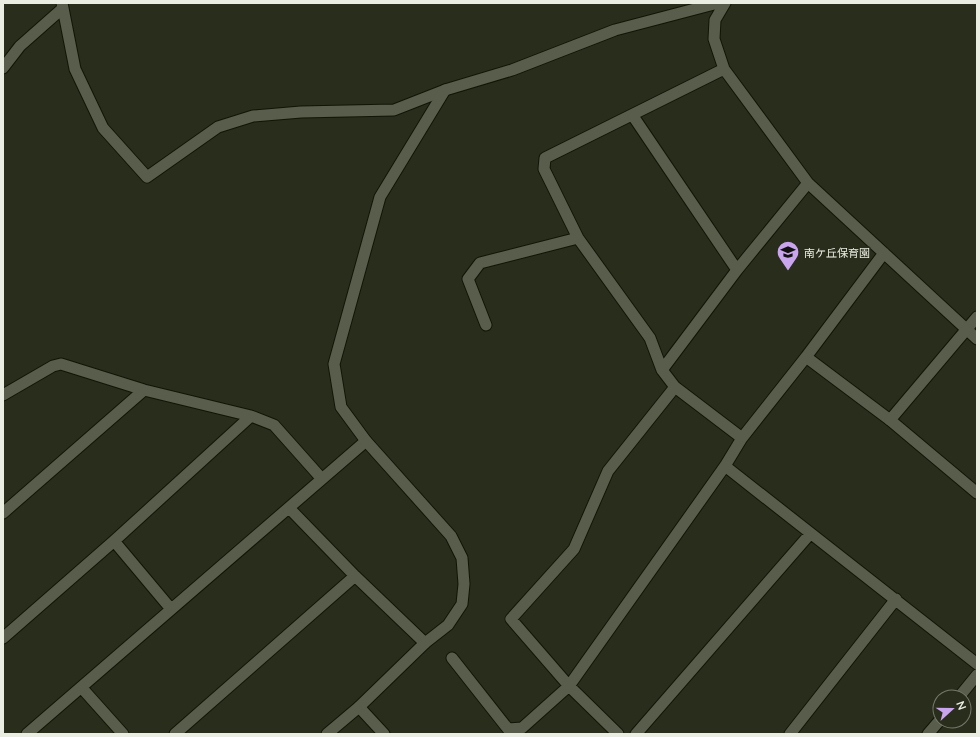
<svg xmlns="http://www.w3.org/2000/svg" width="980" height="737" font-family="Lato,'Noto Sans JP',sans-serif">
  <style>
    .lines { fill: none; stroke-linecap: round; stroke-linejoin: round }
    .minor-casing { stroke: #111506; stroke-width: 13 }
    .tertiary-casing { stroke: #111506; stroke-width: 13 }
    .minor { stroke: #585e4b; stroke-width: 11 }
    .tertiary { stroke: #585e4b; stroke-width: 11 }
    .labels { text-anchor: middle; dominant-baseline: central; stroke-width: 3; stroke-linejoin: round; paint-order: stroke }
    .poi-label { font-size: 11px; fill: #eaede2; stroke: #292d1c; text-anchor: start }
  </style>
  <rect width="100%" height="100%" fill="#292d1c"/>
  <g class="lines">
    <!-- minor casing -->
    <g class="minor-casing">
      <path id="minor" d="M 725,3 L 715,20 L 714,39 L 724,69 L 808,183 L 977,339
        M 63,8 L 75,69 L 103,128 L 147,177 L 218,127 L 253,116 L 301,112 L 394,110 L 445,90 L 512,70 L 615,30 L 718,3
        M 3,68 L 20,46 L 63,8 L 62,3
        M 633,116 L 737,270
        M 486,325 L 468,279 L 480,263 L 578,238
        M 806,357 L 890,420
        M 662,370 L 737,270 L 808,183
        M 675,387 L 742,438
        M 3,395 L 53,366 L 61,364 L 144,390 L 251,416 L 274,425 L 322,479
        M 725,466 L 977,664
        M 289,508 L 355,576 L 425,643
        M 3,513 L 144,390
        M 114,541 L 171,609
        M 3,638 L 114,541 L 251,416
        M 452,658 L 508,729 L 522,728 L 569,686 L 725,466 L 742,438 L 806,357 L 884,253
        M 81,687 L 123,734
        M 959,697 L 977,675
        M 359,707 L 384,734
        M 27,734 L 366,441
        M 175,734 L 355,576
        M 618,734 L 569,686 L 511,619 L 574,549 L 608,471 L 675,387 L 662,370 L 650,338 L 578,238 L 544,169 L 545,158 L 724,69
        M 636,734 L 810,534
        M 790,734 L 896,599
        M 928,734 L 940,720"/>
    </g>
    <!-- tertiary casing -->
    <g class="tertiary-casing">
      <path id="tertiary" d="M 977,317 L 890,420 L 977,493
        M 327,734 L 359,707 L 425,643 L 448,625 L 462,604 L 464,584 L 462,558 L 451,536 L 366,441 L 341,407 L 334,364 L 380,197 L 445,90"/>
    </g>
    <!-- minor -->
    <use href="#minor" class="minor"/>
    <!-- tertiary -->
    <use href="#tertiary" class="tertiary"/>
  </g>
  <!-- icons -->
  <defs>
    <g id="school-pin" transform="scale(1.15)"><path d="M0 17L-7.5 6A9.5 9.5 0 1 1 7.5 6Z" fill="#c9a5ee" stroke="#292d1c"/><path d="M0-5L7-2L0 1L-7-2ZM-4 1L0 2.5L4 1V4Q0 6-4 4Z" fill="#111"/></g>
  </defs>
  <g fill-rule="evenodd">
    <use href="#school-pin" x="788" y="252"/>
  </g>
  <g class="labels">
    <!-- poi labels -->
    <g class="poi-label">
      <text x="804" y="252">南ケ丘保育園</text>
    </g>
  </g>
  <!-- border -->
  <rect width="980" height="737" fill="none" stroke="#eaede2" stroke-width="8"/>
  <!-- north arrow -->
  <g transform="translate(952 709) rotate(69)"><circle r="19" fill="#292d1c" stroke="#767a6b"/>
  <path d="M0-3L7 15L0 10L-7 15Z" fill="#c9a5ee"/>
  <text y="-6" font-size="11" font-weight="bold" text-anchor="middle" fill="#eaede2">N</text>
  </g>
</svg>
